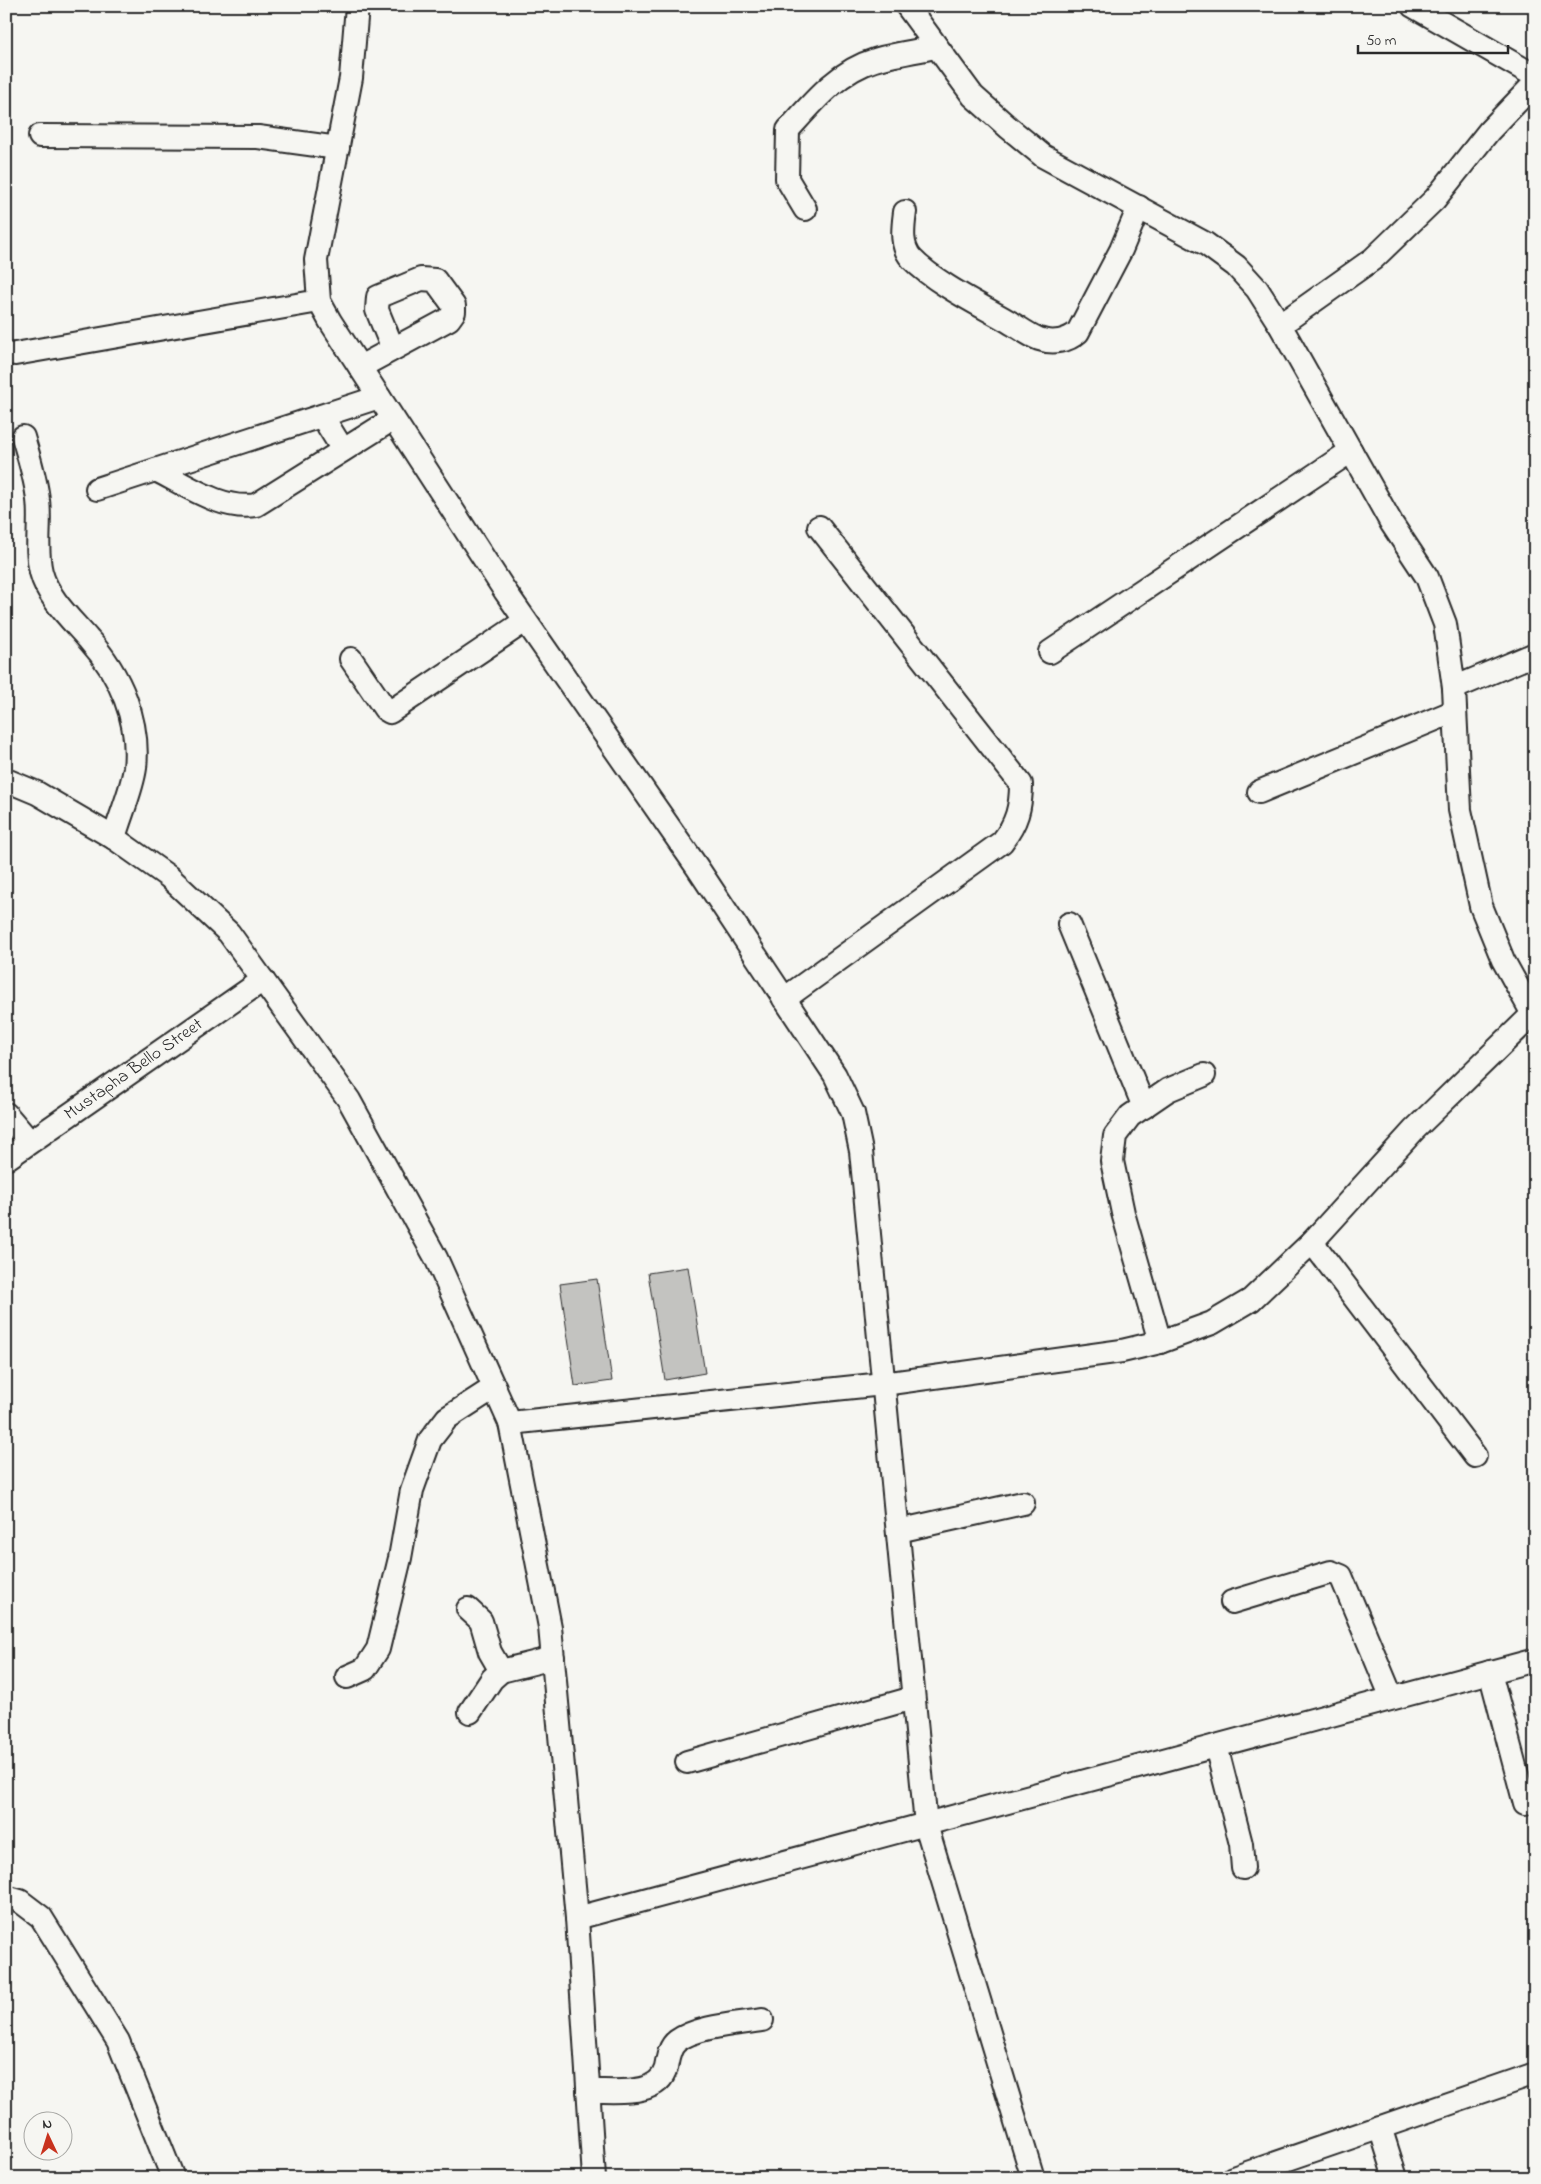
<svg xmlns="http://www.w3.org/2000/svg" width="1541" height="2184" font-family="'Indie Flower',sans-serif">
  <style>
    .building { fill: #c3c3c0; stroke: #2b2b2b }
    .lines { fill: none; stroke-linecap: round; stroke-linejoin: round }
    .minor-casing { stroke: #2b2b2b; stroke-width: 26 }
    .minor { stroke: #f6f6f2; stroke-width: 22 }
    .labels { text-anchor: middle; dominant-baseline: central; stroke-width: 4.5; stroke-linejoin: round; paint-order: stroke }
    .street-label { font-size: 18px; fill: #2b2b2b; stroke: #f6f6f2 }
  </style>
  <rect width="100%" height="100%" fill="#f6f6f2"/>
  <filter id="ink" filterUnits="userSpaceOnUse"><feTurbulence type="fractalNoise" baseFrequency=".02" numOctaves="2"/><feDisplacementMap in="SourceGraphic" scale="10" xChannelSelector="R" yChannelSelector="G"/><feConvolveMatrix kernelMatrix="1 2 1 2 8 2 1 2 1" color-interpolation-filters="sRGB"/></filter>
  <g filter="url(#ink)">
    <!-- building -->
    <path class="building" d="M 688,1267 L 705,1373 L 665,1380 L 648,1273 Z
      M 597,1279 L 612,1381 L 575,1386 L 560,1284 Z"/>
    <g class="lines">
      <!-- minor casing -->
      <g class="minor-casing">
        <g id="minor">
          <path d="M 357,6 L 351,78 L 316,260 L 319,301 L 330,321 L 505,591 L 697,867 L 835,1075 L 853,1113 L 861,1151 L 926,1825 L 1033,2178"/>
          <path d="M 907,6 L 973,96 L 1009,128 L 1043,156 L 1206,244 L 1236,266 L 1257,289 L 1280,325 L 1392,524 L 1427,577 L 1445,624 L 1454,688 L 1460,810 L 1481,906 L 1503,960 L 1535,1018"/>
          <path d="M 1413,6 L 1535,76"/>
          <path d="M 40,136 L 258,137 L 338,148"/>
          <path d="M 805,209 L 787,179 L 788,130 C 813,102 838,71 875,60 C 895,54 916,51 936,47"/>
          <path d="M 905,212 C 903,228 900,246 912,259 C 934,282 978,304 1006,320 C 1017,326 1028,335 1039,339 C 1053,344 1068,341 1078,332 L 1121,250 L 1139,207"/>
          <path d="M 1280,325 L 1373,259 L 1435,199 L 1489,131 L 1535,83"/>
          <path d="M 15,354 L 319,301"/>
          <path d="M 360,367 L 449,319 L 454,312 L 454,306 L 435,280 L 421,279 L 378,297 L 377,310 L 393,349"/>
          <path d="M 322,416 L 343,450"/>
          <path d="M 23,437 C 29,458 36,479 38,500 C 41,524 35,549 41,572 C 48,599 72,620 89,640 C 120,674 140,721 135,768 C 132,790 120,816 114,838"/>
          <path d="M 156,470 C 186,485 222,511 256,505 L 393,419"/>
          <path d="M 97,489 L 379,397"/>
          <path d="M 1050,652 L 1351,451"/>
          <path d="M 351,659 L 385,709 L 390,712 L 525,621"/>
          <path d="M 1454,688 L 1535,654"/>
          <path d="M 6,780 L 37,793 L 114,838 L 169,877 L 229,933 L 349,1100 L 436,1258 L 510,1423 L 550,1627 L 577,1918 L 594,2178"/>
          <path d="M 1259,792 L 1455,711"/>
          <path d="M 1069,924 L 1144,1107"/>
          <path d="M 784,999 L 1002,842 C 1017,823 1021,807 1021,784 L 819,527"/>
          <path d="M 6,1114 L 29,1141"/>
          <path id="s1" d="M 6,1159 L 263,980"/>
          <path d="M 1312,1242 L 1475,1456"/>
          <path d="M 1160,1342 L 1123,1213 L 1112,1161 L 1115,1136 L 1130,1116 L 1168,1090 L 1204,1075"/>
          <path d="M 510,1423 L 883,1384 L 1122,1351 L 1160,1342 L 1212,1323 L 1251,1300 L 1312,1242 L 1414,1130 L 1532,1015"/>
          <path d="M 898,1531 L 1023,1503"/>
          <path d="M 1232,1602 L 1331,1572 L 1341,1576 L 1392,1698"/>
          <path d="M 468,1609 L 481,1621 L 490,1652 L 501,1671"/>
          <path d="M 1490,1672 L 1525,1804"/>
          <path d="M 347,1677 L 365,1669 L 378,1649 L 400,1558 L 412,1490 L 430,1440 L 447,1418 L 495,1387"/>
          <path d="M 470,1712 L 492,1679 L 501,1671 L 553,1658"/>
          <path d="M 1216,1746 L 1241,1844 L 1243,1868"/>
          <path d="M 687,1762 L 913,1698"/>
          <path d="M 6,1897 L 20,1901 L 41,1917 L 118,2041 L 173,2178"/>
          <path d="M 577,1918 L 1535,1660"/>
          <path d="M 588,2091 C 613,2090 658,2098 666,2068 C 668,2058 669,2047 677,2041 C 697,2026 738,2024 762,2020"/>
          <path d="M 1380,2127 L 1396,2178"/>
          <path d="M 1233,2178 L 1535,2074"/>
        </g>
      </g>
      <!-- minor -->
      <use href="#minor" class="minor"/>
    </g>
  </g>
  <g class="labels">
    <!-- street labels -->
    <g class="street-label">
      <text stroke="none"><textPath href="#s1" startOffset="156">Mustapha Bello Street</textPath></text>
    </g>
  </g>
  <!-- margin -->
  <rect width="1541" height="2184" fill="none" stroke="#f6f6f2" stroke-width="25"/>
  <rect x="12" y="12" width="1516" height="2159" fill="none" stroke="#2b2b2b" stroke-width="2" filter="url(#ink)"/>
  <!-- north arrow -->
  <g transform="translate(48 2136) rotate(356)"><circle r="24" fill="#f6f6f2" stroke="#a5a5a2"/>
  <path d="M0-4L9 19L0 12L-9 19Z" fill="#c8321e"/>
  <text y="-8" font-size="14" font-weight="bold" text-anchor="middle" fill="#2b2b2b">N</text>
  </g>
  <!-- scale -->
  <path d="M1358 45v8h150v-8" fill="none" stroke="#2b2b2b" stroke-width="2.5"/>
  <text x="1366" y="45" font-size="15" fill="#2b2b2b" stroke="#f6f6f2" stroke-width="4" paint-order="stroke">50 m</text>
</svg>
